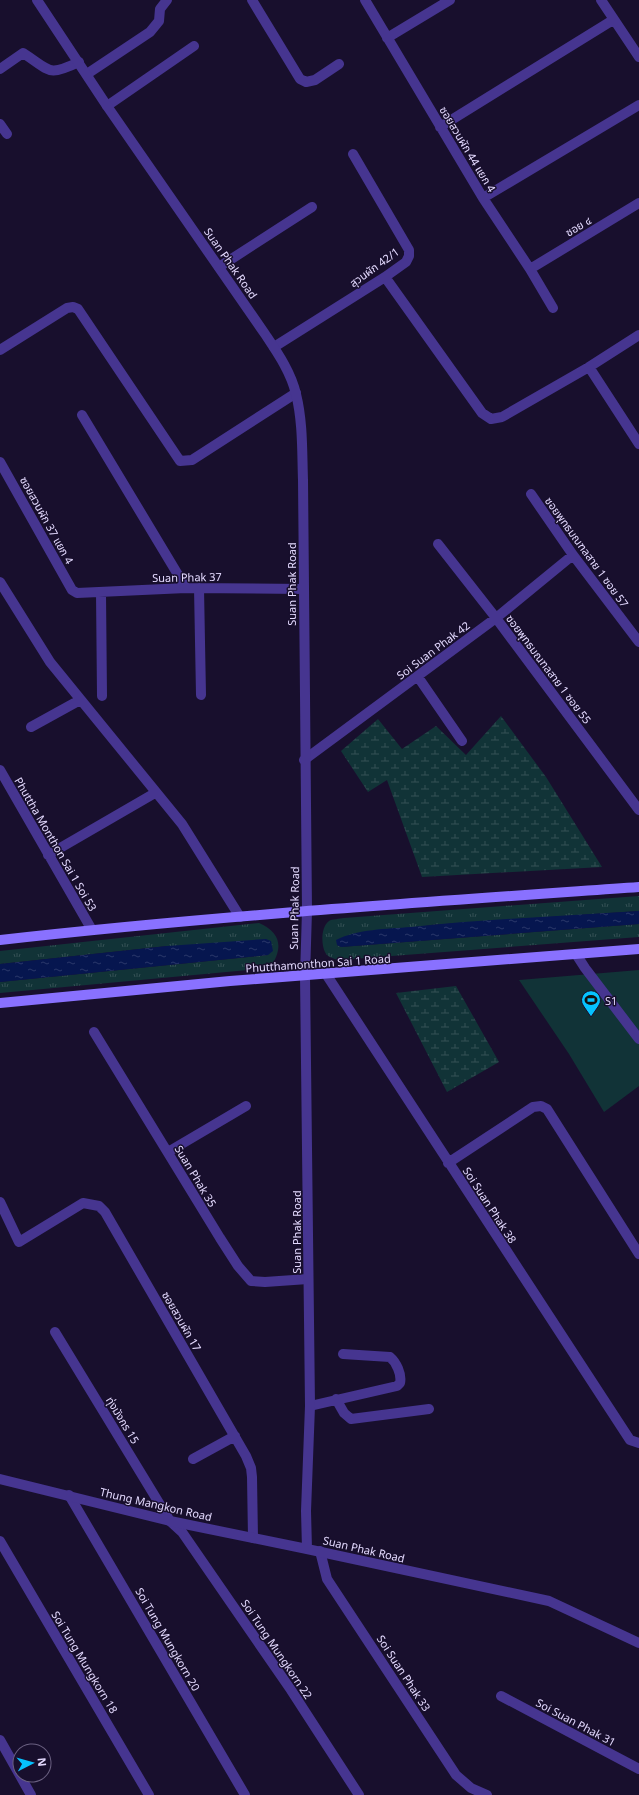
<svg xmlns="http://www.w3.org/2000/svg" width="639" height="1795" font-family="'Noto Sans','Noto Sans Thai',sans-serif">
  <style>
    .grass { fill: url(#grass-tufts) }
    .wetland { fill: url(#wetland-marsh) }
    .green { fill: #113337 }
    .water { fill: url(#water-ripples) }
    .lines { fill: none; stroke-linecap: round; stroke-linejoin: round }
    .minor { stroke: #463590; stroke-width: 10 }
    .tertiary { stroke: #463590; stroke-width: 10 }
    .secondary { stroke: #8971ff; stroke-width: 10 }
    .labels { text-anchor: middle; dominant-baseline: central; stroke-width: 3; stroke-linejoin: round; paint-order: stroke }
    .street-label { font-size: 11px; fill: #e4daff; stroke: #180f2d }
    .poi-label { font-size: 11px; fill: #e4daff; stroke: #180f2d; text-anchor: start }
  </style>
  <defs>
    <pattern id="grass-tufts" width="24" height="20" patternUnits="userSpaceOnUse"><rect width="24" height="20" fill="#113337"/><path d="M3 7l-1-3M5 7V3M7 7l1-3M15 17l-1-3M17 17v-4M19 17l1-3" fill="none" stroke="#345055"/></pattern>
    <pattern id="wetland-marsh" width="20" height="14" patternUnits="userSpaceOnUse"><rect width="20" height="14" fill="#113337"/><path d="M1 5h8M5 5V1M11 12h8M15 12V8" fill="none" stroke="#345055"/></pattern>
    <pattern id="water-ripples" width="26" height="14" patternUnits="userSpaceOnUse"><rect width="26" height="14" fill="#06164f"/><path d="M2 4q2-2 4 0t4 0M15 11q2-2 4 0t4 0" fill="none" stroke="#2a3769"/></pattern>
  </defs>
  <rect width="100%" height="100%" fill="#180f2d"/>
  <!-- grass -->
  <path class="grass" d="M 639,896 L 639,911 L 430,925 L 337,945 L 341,947 L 639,924 L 639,937 L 339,960 C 334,959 327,957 325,952 C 321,944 321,927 329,921 C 332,919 340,919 344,918 Z
    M 259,923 C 282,933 283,949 270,968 L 0,993 L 0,982 L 268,955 L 167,946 L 0,964 L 0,951 Z"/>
  <!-- wetland -->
  <path class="wetland" d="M 501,716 L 546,777 L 602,867 L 422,877 L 387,780 L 368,792 L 341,751 L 378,719 L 402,749 L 436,726 L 466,755 Z
    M 456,986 L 499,1062 L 447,1092 L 396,993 Z"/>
  <!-- green -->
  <path class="green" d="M 639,970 L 639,1086 L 604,1112 L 569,1054 L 519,980 Z"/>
  <!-- water -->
  <path class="water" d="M 639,911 L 639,924 L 341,947 L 337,945 L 336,940 C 358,929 386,929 411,927 C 486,919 563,916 639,911 Z
    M 266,939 L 271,941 L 273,951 L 268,955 L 0,982 L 0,964 L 167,946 Z"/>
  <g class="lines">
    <!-- minor -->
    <path class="minor" d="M 252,0 L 300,79 L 306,82 L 315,80 L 339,64
      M 365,0 L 483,198 L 530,269 L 553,308
      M 601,0 L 639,57
      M 387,38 L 450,0
      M 0,69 L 23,53 C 51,71 47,77 79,62
      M 87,74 L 150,32 L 159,21 L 160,9 L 167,0
      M 107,106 L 194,46
      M 0,124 L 7,134
      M 440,127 L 613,20
      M 483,198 L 639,105
      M 219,267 L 312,207
      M 530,269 L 639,203
      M 385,277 L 482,413 L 491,419 L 502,417 L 589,367 L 639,335
      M 274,347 L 385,277 L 406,262 L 409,256 L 409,250 L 353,154
      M 0,350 L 67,308 L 73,307 L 78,309 L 180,461 L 192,460 L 296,393
      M 589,367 L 639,444
      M 82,415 L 186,588
      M 0,462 L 72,590 L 77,593 L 186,588 L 304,589
      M 531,494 L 573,555 L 639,642
      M 438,544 L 496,618 L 639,810
      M 0,582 L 50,662 L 182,824 L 240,917
      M 199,588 L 201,695
      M 101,593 L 102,696
      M 418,677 L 462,741
      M 31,727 L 80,700
      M 304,760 L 496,618 L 573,555
      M 0,770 L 92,930
      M 48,855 L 155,793
      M 576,954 L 585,968 L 639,1039
      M 326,974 L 630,1440 L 639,1443
      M 94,1032 L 220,1238 L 238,1266 L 251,1281 L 265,1282 L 308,1279
      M 168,1152 L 246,1106
      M 448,1163 L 533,1107 L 541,1106 L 547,1109 L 639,1254
      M 0,1202 L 19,1242 L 83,1203 L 99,1206 L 105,1212 L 246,1456 L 251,1468 L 252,1477 L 253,1538
      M 55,1332 L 170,1521 L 182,1532 L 291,1690 L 359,1795
      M 336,1399 L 344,1413 L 351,1419 L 429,1409
      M 310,1406 L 397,1386 L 400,1383 C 402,1374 396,1362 390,1357 L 343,1354
      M 193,1459 L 235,1436
      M 69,1495 L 245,1795
      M 0,1541 L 149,1795
      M 320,1551 L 327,1579 L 456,1775 L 471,1788 L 487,1795
      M 501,1696 L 639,1769
      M 0,1740 L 31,1795"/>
    <!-- tertiary -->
    <path class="tertiary" d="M 37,0 L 107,106 L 265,334 C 277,352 291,372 296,394 C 303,422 302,452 303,480 L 307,911 L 305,976 L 310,1406 L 306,1511 L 307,1549 L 549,1601 L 639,1643
      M 0,1479 L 170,1521 L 307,1549"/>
    <!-- secondary -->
    <path class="secondary" d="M 0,940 C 212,916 426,902 639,887
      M 0,1003 L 230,981 L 639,949"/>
  </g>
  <!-- icons -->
  <defs>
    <g id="stadium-pin" transform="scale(1)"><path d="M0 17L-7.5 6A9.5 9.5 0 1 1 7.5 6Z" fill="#06c2ff" stroke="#180f2d"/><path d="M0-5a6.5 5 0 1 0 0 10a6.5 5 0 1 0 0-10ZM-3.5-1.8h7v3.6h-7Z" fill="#111"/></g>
  </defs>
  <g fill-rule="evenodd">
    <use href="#stadium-pin" x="591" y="1000"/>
  </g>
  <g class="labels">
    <!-- street labels -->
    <g class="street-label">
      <text transform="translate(468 149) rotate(59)">ซอยสวนผัก 44 แยก 4</text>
      <text transform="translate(578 226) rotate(-31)">ซอย ๔</text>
      <text transform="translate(231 263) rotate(55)">Suan Phak Road</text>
      <text transform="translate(374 267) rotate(-36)">สุวนผัก 42/1</text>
      <text transform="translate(47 520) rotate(61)">ซอยสวนผัก 37 แยก 4</text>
      <text transform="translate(587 552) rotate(54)">ซอยพุทธมณฑลสาย 1 ซอย 57</text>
      <text transform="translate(187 577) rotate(-1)">Suan Phak 37</text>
      <text transform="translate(291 584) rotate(-90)">Suan Phak Road</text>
      <text transform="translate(433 650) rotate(-37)">Soi Suan Phak 42</text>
      <text transform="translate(549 669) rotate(53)">ซอยพุทธมณฑลสาย 1 ซอย 55</text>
      <text transform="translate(56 844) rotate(60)">Phuttha Monthon Sai 1 Soi 53</text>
      <text transform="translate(294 908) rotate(-89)">Suan Phak Road</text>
      <text transform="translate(318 963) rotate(-4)">Phutthamonthon Sai 1 Road</text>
      <text transform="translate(196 1176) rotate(59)">Suan Phak 35</text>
      <text transform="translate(490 1205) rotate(57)">Soi Suan Phak 38</text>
      <text transform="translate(296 1232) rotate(-90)">Suan Phak Road</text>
      <text transform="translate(182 1321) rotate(60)">ซอยสวนผัก 17</text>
      <text transform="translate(123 1420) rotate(59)">ทุ่งมังกร 15</text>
      <text transform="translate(156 1504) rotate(13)">Thung Mangkon Road</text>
      <text transform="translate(364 1549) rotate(13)">Suan Phak Road</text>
      <text transform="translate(168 1639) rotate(60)">Soi Tung Mungkorn 20</text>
      <text transform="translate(277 1649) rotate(56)">Soi Tung Mungkorn 22</text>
      <text transform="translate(85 1662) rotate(59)">Soi Tung Mungkorn 18</text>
      <text transform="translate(404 1673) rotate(57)">Soi Suan Phak 33</text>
      <text transform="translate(576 1722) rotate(28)">Soi Suan Phak 31</text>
    </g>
    <!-- poi labels -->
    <g class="poi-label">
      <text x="605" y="1000">S1</text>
    </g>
  </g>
  <!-- north arrow -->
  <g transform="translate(32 1763) rotate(84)"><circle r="19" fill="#180f2d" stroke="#6a6081"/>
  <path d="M0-3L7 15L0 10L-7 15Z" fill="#06c2ff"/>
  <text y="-6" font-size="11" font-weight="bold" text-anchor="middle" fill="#e4daff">N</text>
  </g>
</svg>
